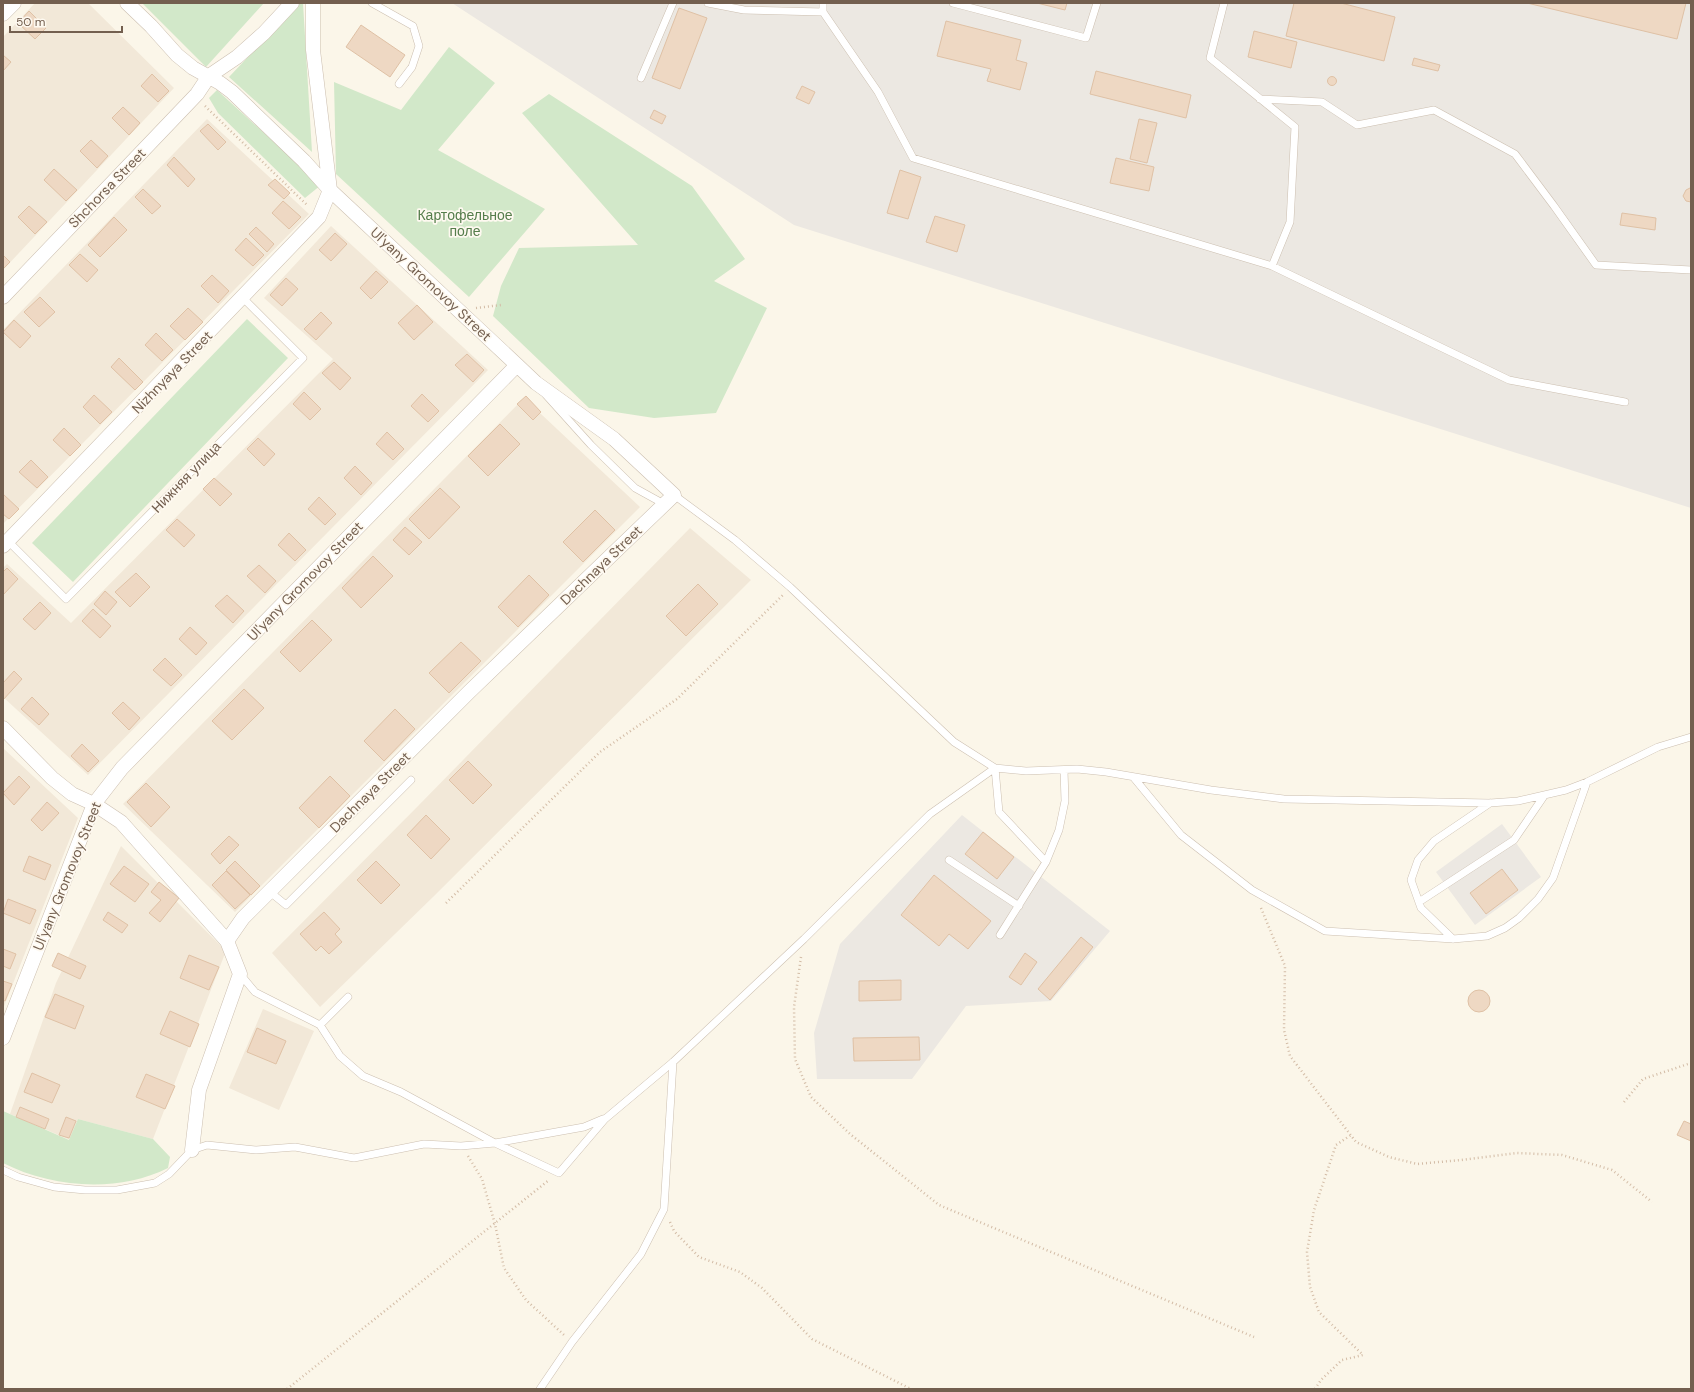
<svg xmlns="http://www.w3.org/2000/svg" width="1694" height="1392" font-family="'DM Sans',sans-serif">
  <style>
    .residential { fill: #f2e8d8 }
    .industrial { fill: #ece8e2 }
    .green { fill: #d2e8c9 }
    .building { fill: #eed8c3; stroke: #dfc1a5 }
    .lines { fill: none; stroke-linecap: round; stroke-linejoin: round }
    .service-casing { stroke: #ccbfb0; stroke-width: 8 }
    .minor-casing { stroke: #ccbfb0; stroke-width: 15 }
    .path { stroke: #d3bca6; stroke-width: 2.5; stroke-dasharray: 1 3; stroke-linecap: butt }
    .service { stroke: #fff; stroke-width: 7 }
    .minor { stroke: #fff; stroke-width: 14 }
    .labels { text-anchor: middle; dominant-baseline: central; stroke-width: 3.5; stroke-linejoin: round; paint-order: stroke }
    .street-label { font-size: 14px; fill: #735f4f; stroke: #fef9f0 }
    .park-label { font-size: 14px; fill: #557d4b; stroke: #fef9f0 }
  </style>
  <rect width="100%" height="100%" fill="#fbf6e9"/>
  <!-- residential -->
  <path class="residential" d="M 35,3 L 88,3 L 174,88 L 3,270 L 3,37 Z
    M 207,119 L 309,214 L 3,524 L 3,330 Z
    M 331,226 L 488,370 L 88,775 L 3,697 L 3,568 L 7,564 L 71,623 L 333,359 L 264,298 Z
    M 524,398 L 640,507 L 235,912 L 123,804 Z
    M 690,528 L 751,580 L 433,897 L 320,1007 L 272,953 L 419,805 Z
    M 3,748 L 78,818 L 3,1009 Z
    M 121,846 L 226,951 L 153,1139 L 78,1119 L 70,1140 L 10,1114 L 56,983 Z
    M 263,1009 L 314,1031 L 279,1110 L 229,1088 Z"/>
  <!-- industrial -->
  <path class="industrial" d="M 452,3 L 1691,3 L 1691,508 L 794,225 Z
    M 962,815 L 1110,931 L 1051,1001 L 966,1006 L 912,1079 L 817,1079 L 814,1033 L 840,944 Z
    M 1502,824 L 1541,877 L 1475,925 L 1436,872 Z"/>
  <!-- green -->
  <path class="green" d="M 142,3 L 264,3 L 206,67 Z
    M 299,3 L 303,3 L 312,152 L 229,77 Z
    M 449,47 L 495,83 L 438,150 L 545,209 L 469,297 L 336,174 L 334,82 L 401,110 Z
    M 217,90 L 321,185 L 305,198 L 218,113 L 209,98 Z
    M 549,94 L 692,186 L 745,259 L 714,281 L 767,308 L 716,413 L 654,418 L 589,408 L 493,316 L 501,286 L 519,248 L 638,245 L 522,113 Z
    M 247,319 L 288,358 L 73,582 L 32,543 Z
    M 3,1111 L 69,1140 L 78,1119 L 153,1139 L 170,1157 L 168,1168 C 118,1193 52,1188 3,1163 Z"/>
  <!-- building -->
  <path class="building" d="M 1037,3 L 1067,3 L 1065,10 Z
    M 1294,3 L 1341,3 L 1395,17 L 1384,61 L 1286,36 Z
    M 1527,3 L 1686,3 L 1677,39 Z
    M 679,8 L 707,18 L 680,89 L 652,78 Z
    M 29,11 L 46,28 L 35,39 L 18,23 Z
    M 946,21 L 1021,40 L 1016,60 L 1027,63 L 1020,90 L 987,81 L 991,69 L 937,56 Z
    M 361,25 L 405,55 L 390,77 L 346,47 Z
    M 1254,31 L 1297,42 L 1291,68 L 1248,57 Z
    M 3,55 L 11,62 L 3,71 Z
    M 1414,58 L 1440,65 L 1438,71 L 1412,65 Z
    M 1096,71 L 1191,95 L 1186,118 L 1090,94 Z
    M 152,74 L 169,91 L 158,102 L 141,86 Z
    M1327.5 81a4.5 4.5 0 1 1 9 0a4.5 4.5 0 1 1-9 0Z
    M 802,86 L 815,92 L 809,104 L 796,98 Z
    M 123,107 L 140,123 L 129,135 L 112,118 Z
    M 654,110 L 666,116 L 662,124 L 650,118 Z
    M 1139,119 L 1157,123 L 1147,163 L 1130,159 Z
    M 208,124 L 226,142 L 218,150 L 200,131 Z
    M 91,140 L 108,156 L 97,168 L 80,151 Z
    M 174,157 L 195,179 L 188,187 L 167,165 Z
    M 1116,158 L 1154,167 L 1149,191 L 1110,183 Z
    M 54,169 L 77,190 L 66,201 L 44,180 Z
    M 900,170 L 921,177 L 908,219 L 887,213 Z
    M 275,179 L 290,193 L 284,199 L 268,185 Z
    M 1690,188 L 1691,188 L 1691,202 L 1686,201 L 1683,196 L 1686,190 Z
    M 143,189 L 161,206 L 152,214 L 135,197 Z
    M 283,201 L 301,217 L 289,229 L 272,213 Z
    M 29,206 L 47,222 L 35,234 L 18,217 Z
    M 1622,213 L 1656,218 L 1655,230 L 1620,225 Z
    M 935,216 L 965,225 L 957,252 L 926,242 Z
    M 114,217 L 127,230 L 100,257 L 88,245 Z
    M 256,227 L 274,244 L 267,252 L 249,234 Z
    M 335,233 L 347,244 L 331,261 L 319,250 Z
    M 246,238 L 264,255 L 253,266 L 235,250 Z
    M 80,254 L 98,270 L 87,282 L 69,265 Z
    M 3,255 L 10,262 L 3,269 Z
    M 376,271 L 388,282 L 371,299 L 360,288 Z
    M 212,275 L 229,291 L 218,303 L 201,286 Z
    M 286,278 L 298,289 L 282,306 L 270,295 Z
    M 40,297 L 55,312 L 39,327 L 24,312 Z
    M 417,305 L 433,322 L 414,340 L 398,323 Z
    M 188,308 L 203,322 L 185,340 L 170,326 Z
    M 321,312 L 332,323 L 316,340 L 304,329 Z
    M 14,320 L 31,336 L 20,348 L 3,332 Z
    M 156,333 L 173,350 L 162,361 L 145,345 Z
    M 467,354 L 484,370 L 473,382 L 455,365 Z
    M 119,358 L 143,382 L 135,390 L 111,367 Z
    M 334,362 L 351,378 L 340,390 L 322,373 Z
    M 304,392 L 321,409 L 310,420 L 293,404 Z
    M 422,394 L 439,411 L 428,422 L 411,406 Z
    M 94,395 L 112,412 L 100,424 L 83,407 Z
    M 526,396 L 541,412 L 533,420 L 517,404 Z
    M 500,424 L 520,444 L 488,476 L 468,456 Z
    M 64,428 L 81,445 L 70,456 L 53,440 Z
    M 387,432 L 404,449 L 393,460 L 376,444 Z
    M 258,438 L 275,454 L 264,466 L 247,449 Z
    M 31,460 L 48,477 L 37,488 L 19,472 Z
    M 355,466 L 372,483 L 361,495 L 344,478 Z
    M 214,478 L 232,494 L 220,506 L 203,489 Z
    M 440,488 L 460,507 L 429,539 L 409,519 Z
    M 3,494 L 19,509 L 9,519 L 3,514 Z
    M 319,497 L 336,514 L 325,525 L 308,509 Z
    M 595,510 L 615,530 L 583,562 L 563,542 Z
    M 177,519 L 195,535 L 184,547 L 166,530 Z
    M 405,527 L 422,542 L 409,555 L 393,540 Z
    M 289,533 L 306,550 L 295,561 L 278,545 Z
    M 373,556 L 393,576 L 361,608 L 342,588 Z
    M 259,565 L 276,581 L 265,593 L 247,576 Z
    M 7,568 L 18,579 L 3,595 L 3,572 Z
    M 136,573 L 150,587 L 130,607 L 115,592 Z
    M 529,575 L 549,595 L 518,627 L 498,607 Z
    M 698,584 L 718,604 L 686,636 L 666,616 Z
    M 105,591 L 117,602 L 106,615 L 94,604 Z
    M 227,595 L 244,611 L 233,623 L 215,606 Z
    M 40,602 L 51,613 L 35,630 L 23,619 Z
    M 93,609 L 111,626 L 100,638 L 82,621 Z
    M 312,620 L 332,640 L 300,672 L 280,652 Z
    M 190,627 L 207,643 L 196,655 L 179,639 Z
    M 461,642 L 481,661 L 449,693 L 429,673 Z
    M 165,658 L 182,675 L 171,686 L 153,670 Z
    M 14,671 L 22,679 L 3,700 L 3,683 Z
    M 244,689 L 264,708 L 232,740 L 212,721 Z
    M 32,697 L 49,714 L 39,725 L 21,709 Z
    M 123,702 L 140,718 L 129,730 L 112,713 Z
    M 395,709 L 415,729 L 384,761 L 364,741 Z
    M 82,744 L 99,761 L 88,772 L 71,756 Z
    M 468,761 L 492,785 L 473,804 L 449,780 Z
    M 19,776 L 30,787 L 14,805 L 3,793 Z
    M 330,776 L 350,796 L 319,828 L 299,808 Z
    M 146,783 L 170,807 L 151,827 L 127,802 Z
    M 47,802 L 59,813 L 42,831 L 31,820 Z
    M 426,815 L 450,839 L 431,859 L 407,835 Z
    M 983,832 L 1014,857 L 997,879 L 965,854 Z
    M 229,836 L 239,845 L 220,864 L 211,854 Z
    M 29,856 L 51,865 L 45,880 L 23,871 Z
    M 235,861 L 260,886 L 251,895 L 226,870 Z
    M 376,861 L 400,885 L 381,904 L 357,880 Z
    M 124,866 L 149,884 L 135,902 L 110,884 Z
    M 1502,869 L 1518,890 L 1486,914 L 1470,893 Z
    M 226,871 L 250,895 L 235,909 L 212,885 Z
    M 934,875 L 991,921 L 968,949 L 949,934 L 939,946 L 901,915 Z
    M 159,882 L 179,898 L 160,922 L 149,913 L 161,900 L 151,892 Z
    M 8,899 L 36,910 L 30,924 L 3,913 Z
    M 108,912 L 128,925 L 122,933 L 103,920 Z
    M 324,912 L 340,929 L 335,934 L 342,942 L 329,954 L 321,946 L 316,951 L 300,934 Z
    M 1081,937 L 1093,947 L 1050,1000 L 1038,989 Z
    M 3,949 L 16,954 L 10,969 L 3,966 Z
    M 58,953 L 86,966 L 80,979 L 52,966 Z
    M 1025,953 L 1037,962 L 1021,985 L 1009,977 Z
    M 189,955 L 219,967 L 209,990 L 180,978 Z
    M 901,980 L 901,1000 L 859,1001 L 859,981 Z
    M 3,981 L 12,984 L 5,1001 L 3,1000 Z
    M1468 1001a11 11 0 1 1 22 0a11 11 0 1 1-22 0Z
    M 55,994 L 84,1006 L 75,1029 L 45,1017 Z
    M 170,1011 L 199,1024 L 190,1047 L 160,1034 Z
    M 257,1028 L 286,1041 L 276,1064 L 247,1052 Z
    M 919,1037 L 920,1060 L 854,1061 L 853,1038 Z
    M 32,1073 L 60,1085 L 52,1103 L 24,1092 Z
    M 146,1074 L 175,1086 L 165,1109 L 136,1097 Z
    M 20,1107 L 49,1119 L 45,1129 L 16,1117 Z
    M 66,1117 L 76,1121 L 69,1138 L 59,1135 Z
    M 1684,1121 L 1691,1124 L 1691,1141 L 1677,1135 Z"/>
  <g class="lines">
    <!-- service casing -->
    <g class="service-casing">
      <path id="service" d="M 372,3 L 413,26 L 419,46 L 412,67 L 399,84
        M 708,3 L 744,10 L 823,12 L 823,3
        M 953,3 L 1086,38 L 1097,3
        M 1224,3 L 1210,58 L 1295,127 L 1290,222 L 1272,266
        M 823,12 L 878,92 L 913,158 L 1272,266 L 1509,380 L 1625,402
        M 641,78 L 673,3
        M 1260,99 L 1322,102 L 1357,125 L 1434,110 L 1515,154 L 1554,206 L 1596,265 L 1691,270
        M 546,395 L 591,445 L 635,488 L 664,504
        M 674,495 L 735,540 L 790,587 L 954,742 L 995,768 L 1026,771 L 1077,769 L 1106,772 L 1211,790 L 1284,799 L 1490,803 L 1518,801 L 1566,790 L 1587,782 L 1658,747 L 1691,737
        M 8,541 L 66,599 L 303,358 L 243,298
        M 995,768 L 999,812 L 1046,862 L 1000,935
        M 1134,778 L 1181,835 L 1252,890 L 1325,931 L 1453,939 L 1487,936 L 1505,928 L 1519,918 L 1538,899 L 1553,878 L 1587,782
        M 949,860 L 1019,906
        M 1046,862 L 1059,830 L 1065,801 L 1064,770
        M 270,892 L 286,905 L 411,780
        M 1419,902 L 1514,840 L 1544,796
        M 1453,939 L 1421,908 L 1411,880 L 1418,860 L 1434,841 L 1490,803
        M 240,974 L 255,992 L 320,1025 L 340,1056 L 363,1076 L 401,1092 L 495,1143 L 559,1173 L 605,1119 L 673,1062 L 804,939 L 930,814 L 995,768
        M 320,1025 L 348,997
        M 3,1170 L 18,1177 L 54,1187 L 85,1190 L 117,1190 L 155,1183 L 169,1174 L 192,1150 L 207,1145 L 256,1150 L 295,1147 L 354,1158 L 424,1144 L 461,1146 L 495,1143 L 584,1127 L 603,1119
        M 540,1389 L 572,1342 L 641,1254 L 664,1209 L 673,1062"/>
    </g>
    <!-- minor casing -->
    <g class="minor-casing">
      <path id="minor" d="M 3,14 L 14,3
        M 3,297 L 197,94 L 209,76 L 237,57 L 264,33 L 292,3
        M 3,546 L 319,217 L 330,190 L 313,50 L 313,3
        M 3,728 L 52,778 L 72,794 L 94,804 L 121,822 L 227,941
        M 3,1038 L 94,804 L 122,768 L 517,365 L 330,190 L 304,161 L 232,92 L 220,83 L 193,68 L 177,55 L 151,26 L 127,3
        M 192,1150 L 199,1090 L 240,974 L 227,941 L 243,918 L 469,692 L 674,495 L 614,439 L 536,383 L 517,365"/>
    </g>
    <!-- path -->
    <path class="path" d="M 205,106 L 308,206
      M 476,308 L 501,305
      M 446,903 L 600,752 L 677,699 L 783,595
      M 1261,908 L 1285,966 L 1284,1030 L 1290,1056 L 1356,1142 L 1389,1157 L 1417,1164 L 1461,1160 L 1517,1153 L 1562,1155 L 1612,1170 L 1652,1202
      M 801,957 L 794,1007 L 795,1059 L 811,1097 L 850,1134 L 939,1205 L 1254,1337
      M 1624,1102 L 1643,1079 L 1691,1063
      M 468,1156 L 482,1179 L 495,1224 L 504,1268 L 526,1300 L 564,1335
      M 670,1222 L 674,1231 L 699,1257 L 740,1272 L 762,1288 L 812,1339 L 911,1389
      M 287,1389 L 549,1180
      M 1315,1389 L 1321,1380 L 1342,1360 L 1363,1355 L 1319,1312 L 1310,1287 L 1307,1252 L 1314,1210 L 1336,1145 L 1351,1135"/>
    <!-- service -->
    <use href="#service" class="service"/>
    <!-- minor -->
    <use href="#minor" class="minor"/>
  </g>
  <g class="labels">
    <!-- street labels -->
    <g class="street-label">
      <text transform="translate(107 188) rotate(-46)">Shchorsa Street</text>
      <text transform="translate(431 284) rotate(43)">Ul'yany Gromovoy Street</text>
      <text transform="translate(172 372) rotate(-46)">Nizhnyaya Street</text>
      <text transform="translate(186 477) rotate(-46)">Нижняя улица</text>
      <text transform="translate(601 565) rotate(-44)">Dachnaya Street</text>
      <text transform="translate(305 581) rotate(-46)">Ul'yany Gromovoy Street</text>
      <text transform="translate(370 792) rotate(-45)">Dachnaya Street</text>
      <text transform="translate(67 876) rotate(-68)">Ul'yany Gromovoy Street</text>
    </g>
    <!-- park labels -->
    <g class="park-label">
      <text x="465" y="215">Картофельное<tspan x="465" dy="16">поле</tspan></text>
    </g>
  </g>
  <!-- border -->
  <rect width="1694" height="1392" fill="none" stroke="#735f4f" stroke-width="8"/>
  <!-- scale -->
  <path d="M10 26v6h112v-6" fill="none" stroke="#735f4f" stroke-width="2"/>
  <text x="16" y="26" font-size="12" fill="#735f4f" stroke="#fef9f0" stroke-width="3" paint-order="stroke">50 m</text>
</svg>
